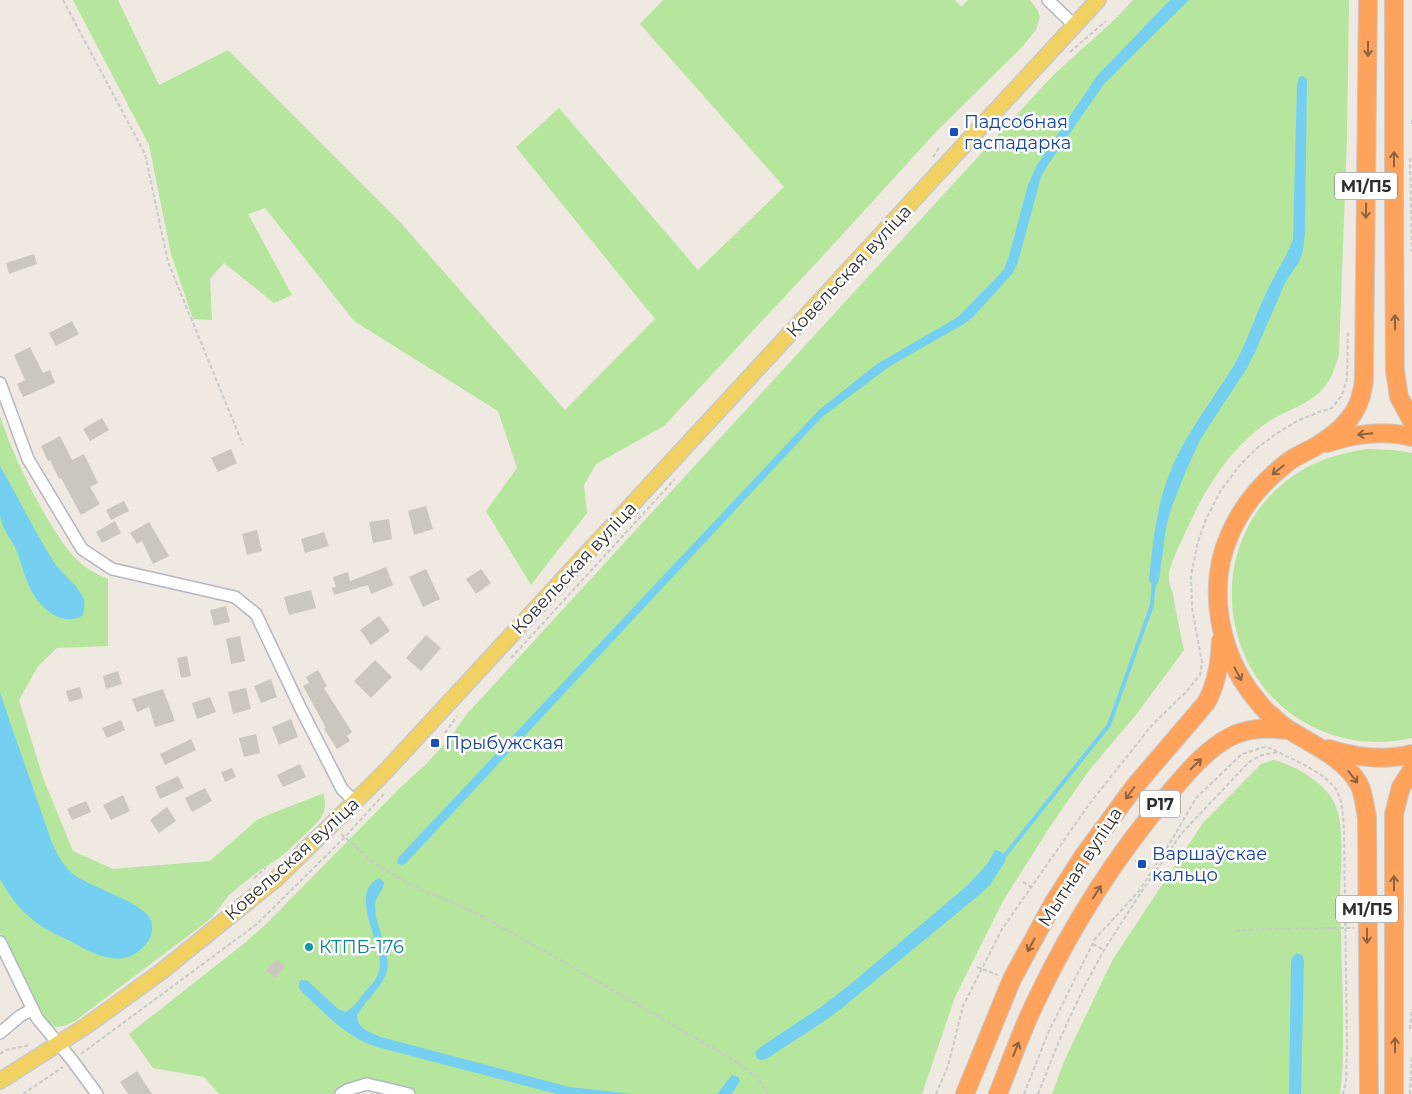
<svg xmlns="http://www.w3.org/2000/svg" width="1412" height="1094" font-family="Montserrat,sans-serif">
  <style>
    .green { fill: #b6e59e }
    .water { fill: #75cff0 }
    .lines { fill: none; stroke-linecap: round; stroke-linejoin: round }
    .stream { stroke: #75cff0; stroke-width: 4 }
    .building { fill: #cbc7bf }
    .minor-casing { stroke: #b4b7c1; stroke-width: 14 }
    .major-casing { stroke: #c9c9c9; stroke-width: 18 }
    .highway-casing { stroke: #c9c9c9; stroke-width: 20 }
    .path { stroke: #c9c9c9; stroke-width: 2; stroke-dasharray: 4 2.5; stroke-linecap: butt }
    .minor { stroke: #fff; stroke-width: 11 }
    .major { stroke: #f2d163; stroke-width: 15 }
    .highway { stroke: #ffa35c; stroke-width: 18 }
    .oneway { stroke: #8c6343 }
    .transit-dot { fill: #1a4fb4; stroke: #fff; stroke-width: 2 }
    .culture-dot { fill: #0f9aa8; stroke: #fff; stroke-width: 2 }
    .labels { text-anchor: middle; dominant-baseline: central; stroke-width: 5; stroke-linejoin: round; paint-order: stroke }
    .shield { fill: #fff; stroke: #6d6d6d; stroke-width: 1 }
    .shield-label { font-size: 16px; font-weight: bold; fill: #2e2e2e }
    .transit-label { font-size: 18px; fill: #164399; stroke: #fff; text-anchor: start }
    .street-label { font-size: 18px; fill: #2e2e2e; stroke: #fff }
    .culture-label { font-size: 18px; fill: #0d838f; stroke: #fff; text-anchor: start }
  </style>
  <rect width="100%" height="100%" fill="#efe9e1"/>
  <!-- green -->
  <path class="green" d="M 73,0 L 118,0 L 159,85 L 228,50 L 400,222 L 565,410 L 655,319 L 516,147 L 559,108 L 698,270 L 784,187 L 640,24 L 663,0 L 955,0 L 961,7 L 968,0 L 1030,0 L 1038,11 L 1040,17 L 1036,30 L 1022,47 L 935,133 L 831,247 L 664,426 L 596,464 L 584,485 L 587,513 L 531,585 L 486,511 L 517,468 L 498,411 L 354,321 L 265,208 L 248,214 L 292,295 L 274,303 L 224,263 L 210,279 L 212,320 L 193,319 L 171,254 L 149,145 Z
    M 1133,0 L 1349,0 L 1347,136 L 1339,354 C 1335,368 1331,381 1321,391 C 1308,405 1281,412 1265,424 C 1225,453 1201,496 1182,540 C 1178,548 1169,567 1169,576 C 1168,581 1171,589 1173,594 C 1176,613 1180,632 1184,650 L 1135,716 L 1090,769 L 1051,825 L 1003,901 L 955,997 L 922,1094 L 409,1094 L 367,1084 L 341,1094 L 219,1094 L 204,1077 L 153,1068 L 129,1034 L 246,942 L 264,926 L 400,788 L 426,764 L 450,738 L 467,714 L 1044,85 C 1072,55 1106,31 1133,0 Z
    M 0,416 C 12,452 28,485 47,518 C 56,532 64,547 76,559 C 85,568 96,574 108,579 L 108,646 L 57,648 L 38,666 L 19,700 L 43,778 L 73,851 L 113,869 L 210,861 L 258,819 L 324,793 L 325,804 L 324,812 L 320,819 L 315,825 L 282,856 L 256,873 L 229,895 L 212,917 L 205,923 L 75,1021 C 58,1030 52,1029 38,1016 L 0,933 Z
    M 1368,449 L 1393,450 L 1412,453 L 1412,738 C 1378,746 1344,742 1313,727 C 1222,682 1203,555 1279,487 C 1306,463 1334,454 1368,449 Z
    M 1273,760 C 1293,764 1325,783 1334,802 C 1346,826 1340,872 1340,900 C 1341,937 1342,973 1343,1010 C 1343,1038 1344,1066 1340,1094 L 1052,1094 L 1065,1059 L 1113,959 L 1203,823 L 1261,764 Z"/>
  <!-- water -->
  <path class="water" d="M 1170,0 L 1189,0 L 1104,84 L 1047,166 L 1041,177 L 1018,262 L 1013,273 L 972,318 L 964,324 L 890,366 L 822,417 L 407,862 L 403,865 L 398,864 L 397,862 L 399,857 L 819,410 L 877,364 L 958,317 L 999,275 L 1004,269 L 1009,256 L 1028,185 L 1037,165 L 1097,76 Z
    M 1303,76 L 1307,79 L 1307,82 L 1305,232 L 1303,251 L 1299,262 L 1286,281 L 1255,352 L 1247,368 L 1200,440 L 1185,473 L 1171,509 L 1166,528 L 1159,580 L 1157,584 L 1153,585 L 1150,582 L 1149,579 C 1153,544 1156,508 1169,475 C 1184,436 1211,402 1233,367 C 1247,343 1255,316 1267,291 C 1275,274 1286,258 1293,240 L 1297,85 L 1299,77 Z
    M 0,466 C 19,499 35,532 55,564 C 63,575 80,587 84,600 C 85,606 84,610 83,615 C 66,627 45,612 35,597 C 25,582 22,563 15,547 C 10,538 1,526 0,516 C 0,500 0,483 0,466 Z
    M 0,693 L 51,840 C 56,852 62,865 73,874 C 91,888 142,901 151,920 C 154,928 151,939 145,945 C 123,971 94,954 70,941 C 57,935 44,929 33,920 C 19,909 9,895 0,879 Z
    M 995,850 L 1002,852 L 1006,860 L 990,885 L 979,895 L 842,1008 L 823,1022 L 766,1059 L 760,1060 L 757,1058 L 755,1053 L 759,1048 L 821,1007 L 853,982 L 968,885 L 988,863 Z
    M 379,878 L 384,882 C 384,891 375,896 375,906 C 375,929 393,951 386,974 C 380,989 365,1001 357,1015 C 357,1029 370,1032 381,1037 L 569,1087 L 633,1094 L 557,1094 L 377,1047 C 347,1038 326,1014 303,993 C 299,989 297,985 301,980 L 308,981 L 338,1009 L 345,1012 C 353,1009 359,1000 364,993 C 369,987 377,980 379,971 C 386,946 346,894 379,878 Z
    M 1296,953 L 1302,955 L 1304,961 L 1301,1094 L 1289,1094 L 1291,962 L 1292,958 Z
    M 732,1075 L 738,1077 L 740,1081 L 732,1094 L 717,1094 Z"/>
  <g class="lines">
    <!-- stream -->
    <path class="stream" d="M 1002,859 L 1109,725 L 1152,605 L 1154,581"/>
  </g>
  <!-- building -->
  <path class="building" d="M 34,254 L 37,264 L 9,274 L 6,263 Z
    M 72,321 L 79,334 L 56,346 L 49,333 Z
    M 30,347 L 43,373 L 50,370 L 55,383 L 23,397 L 17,384 L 25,380 L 14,355 Z
    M 102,418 L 109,430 L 90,441 L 83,429 Z
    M 60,436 L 72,460 L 84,454 L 98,483 L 90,487 L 100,504 L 81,515 L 61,478 L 59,479 L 50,460 L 48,461 L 41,446 Z
    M 231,449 L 237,463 L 218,472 L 211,458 Z
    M 124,501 L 129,511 L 111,520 L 106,510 Z
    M 426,506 L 433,529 L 414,535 L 408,511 Z
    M 389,519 L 392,539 L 373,543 L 369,522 Z
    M 115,521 L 121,533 L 102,543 L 96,532 Z
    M 149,522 L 169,556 L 153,564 L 142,541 L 137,544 L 130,533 Z
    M 257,530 L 262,551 L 247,555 L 242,534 Z
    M 324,532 L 329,546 L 305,553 L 301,539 Z
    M 386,567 L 393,585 L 371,594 L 368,585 L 334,595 L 332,588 L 336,587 L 333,577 L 348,572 L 350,581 Z
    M 426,569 L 440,599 L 423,607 L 409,577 Z
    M 481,569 L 491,583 L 476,594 L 466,579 Z
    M 311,590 L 316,608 L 289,615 L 284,597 Z
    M 226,606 L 230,622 L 214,626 L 210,610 Z
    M 379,616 L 390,631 L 371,645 L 360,630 Z
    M 426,635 L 441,648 L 421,671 L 406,658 Z
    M 240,636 L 245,661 L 231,664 L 226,639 Z
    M 187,656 L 191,676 L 181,678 L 177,658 Z
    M 375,660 L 392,677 L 371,698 L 354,681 Z
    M 318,670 L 327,686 L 324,688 L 352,732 L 347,736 L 350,741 L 337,749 L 324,729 L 326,728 L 303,686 L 309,683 L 306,677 Z
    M 118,671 L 122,684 L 106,689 L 103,676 Z
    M 271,679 L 277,697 L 261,703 L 254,686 Z
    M 80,687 L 83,698 L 69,702 L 66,691 Z
    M 246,688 L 251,709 L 233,714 L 228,692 Z
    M 163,689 L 175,721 L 155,727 L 149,707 L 137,712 L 132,699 Z
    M 210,697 L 216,712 L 197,719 L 192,703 Z
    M 291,719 L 298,737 L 279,745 L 272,727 Z
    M 121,720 L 125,730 L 107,738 L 102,728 Z
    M 256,734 L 260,753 L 244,757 L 239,738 Z
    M 191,739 L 196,750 L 165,765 L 160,754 Z
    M 300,764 L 306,777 L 283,787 L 277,775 Z
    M 232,768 L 236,777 L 225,782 L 221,772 Z
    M 178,776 L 184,788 L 160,799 L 155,787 Z
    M 205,788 L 212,801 L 192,812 L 185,798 Z
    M 123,795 L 130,811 L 111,820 L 103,805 Z
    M 86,801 L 91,812 L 72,820 L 67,809 Z
    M 167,807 L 176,821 L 159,833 L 150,820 Z
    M 277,959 L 285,966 L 275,978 L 266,970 Z
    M 137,1071 L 152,1094 L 128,1094 L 120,1082 Z"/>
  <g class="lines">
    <!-- minor casing -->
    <g class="minor-casing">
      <path id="minor" d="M 1048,0 L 1074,25
        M 0,383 L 28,459 L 82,549 L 112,569 L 235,597 L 256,614 L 300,707 L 342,789 L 355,802
        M 0,942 L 37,1018 L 72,1060 L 97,1094
        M 0,1033 L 20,1016 L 33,1009
        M 341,1094 L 347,1090 L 367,1084 L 409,1094"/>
    </g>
    <!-- major casing -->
    <g class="major-casing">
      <path id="major" d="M 0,1081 L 86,1026 L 162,971 L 225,920 L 276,879 L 383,774 L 1098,0"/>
    </g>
    <!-- highway casing -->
    <g class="highway-casing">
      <path id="highway" d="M 1368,0 L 1364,372 C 1364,379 1364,385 1362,391 C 1358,415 1338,433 1318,445 C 1309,451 1297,455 1288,462 C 1262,482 1243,504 1230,534 C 1206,587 1219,654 1255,698 C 1259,703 1263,708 1267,712 C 1275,718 1282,726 1291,731 C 1315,746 1344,758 1359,784 C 1363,791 1365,807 1367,817 L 1369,1094
        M 1394,0 L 1394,206 L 1395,371 L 1399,397 L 1412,421
        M 1327,443 C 1354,434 1384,430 1412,437
        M 1329,749 C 1355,757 1385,761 1412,754
        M 965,1094 L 1012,979 L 1054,902 L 1082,858 L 1135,786 L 1206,703 C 1217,684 1220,663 1221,641
        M 998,1094 C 1010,1064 1021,1032 1035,1003 C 1070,929 1114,858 1167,796 C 1185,775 1205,750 1230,737 C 1249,727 1268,728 1289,730
        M 1394,1094 L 1394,814 L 1401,787 L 1412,770"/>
    </g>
    <!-- path -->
    <path class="path" d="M 63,0 L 145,154 L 168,262 L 243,445
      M 1070,52 L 1106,21
      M 968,118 L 974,113
      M 1412,124 L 1412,120
      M 933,157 L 940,146
      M 1410,158 L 1412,252
      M 511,658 L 675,479
      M 445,733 L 457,716
      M 341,834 L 375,864 L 417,888 L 472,911 L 564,962 L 737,1062 L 756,1076 L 768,1094
      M 1135,860 L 1153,871
      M 254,878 L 266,868
      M 1023,882 L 1031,887
      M 1236,931 L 1264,929 L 1354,928
      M 1093,944 L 1104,950
      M 977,967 L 998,975
      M 1410,1029 L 1412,1009
      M 0,1054 L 6,1050 L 30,1045
      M 81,1054 L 257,924 L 344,838 L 385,793
      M 23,1094 L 63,1067
      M 936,1094 L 948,1066 L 963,1006 L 1002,929 L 1090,803 L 1153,724 L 1186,692 L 1200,675 L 1202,663 L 1192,608 L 1191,575 L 1198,542 L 1206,519 L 1221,490 L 1240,465 L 1257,448 L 1276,434 L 1297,421 L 1319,412 L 1332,408 L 1342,395 L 1347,379 L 1348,331
      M 1024,1094 L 1048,1033 L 1095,939 L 1139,891 L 1173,838 L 1196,798 L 1242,754 L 1264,747 L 1270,748 C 1289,758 1330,774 1338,793 C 1343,805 1343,816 1344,828 L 1347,1046 L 1346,1082 L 1343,1094
      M 1038,1094 L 1059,1041 L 1082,991 L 1104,950 L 1140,894 L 1181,834 L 1249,762 L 1262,755 L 1278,752
      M 1410,1094 L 1412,1056"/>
    <!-- minor -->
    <use href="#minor" class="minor"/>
    <!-- major -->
    <use href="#major" class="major"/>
    <!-- highway -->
    <use href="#highway" class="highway"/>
  </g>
  <!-- one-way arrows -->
  <defs><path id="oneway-shaft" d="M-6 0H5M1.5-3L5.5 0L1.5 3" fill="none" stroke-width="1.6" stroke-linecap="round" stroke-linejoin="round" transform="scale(1.25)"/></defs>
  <g class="oneway">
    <use href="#oneway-shaft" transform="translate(1368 49) rotate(90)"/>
    <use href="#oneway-shaft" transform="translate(1394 159) rotate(-90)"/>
    <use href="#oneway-shaft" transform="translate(1366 211) rotate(91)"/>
    <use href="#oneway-shaft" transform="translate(1395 322) rotate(-91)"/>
    <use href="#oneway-shaft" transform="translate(1365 434) rotate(174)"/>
    <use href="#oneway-shaft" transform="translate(1278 470) rotate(141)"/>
    <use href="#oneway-shaft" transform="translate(1238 674) rotate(62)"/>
    <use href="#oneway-shaft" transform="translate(1196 764) rotate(-44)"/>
    <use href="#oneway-shaft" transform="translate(1353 777) rotate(52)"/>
    <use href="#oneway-shaft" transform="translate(1130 793) rotate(127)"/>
    <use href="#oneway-shaft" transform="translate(1394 883) rotate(-90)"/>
    <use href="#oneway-shaft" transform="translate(1097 892) rotate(-57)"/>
    <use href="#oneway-shaft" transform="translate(1367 936) rotate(90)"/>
    <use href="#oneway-shaft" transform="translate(1031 945) rotate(119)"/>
    <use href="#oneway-shaft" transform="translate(1395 1045) rotate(-90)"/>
    <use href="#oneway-shaft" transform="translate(1016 1049) rotate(-68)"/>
  </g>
  <!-- markers -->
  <g class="transit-dot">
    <rect x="949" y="127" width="10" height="10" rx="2.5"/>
    <rect x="430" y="738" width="10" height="10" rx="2.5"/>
    <rect x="1137" y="859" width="10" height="10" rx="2.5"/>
  </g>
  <circle class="culture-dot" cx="309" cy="947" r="5"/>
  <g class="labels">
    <!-- shield labels -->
    <g class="shield">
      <rect x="1335" y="172.5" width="62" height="27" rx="4"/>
      <rect x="1140" y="790.5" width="40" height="27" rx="4"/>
      <rect x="1336" y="895.5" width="62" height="27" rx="4"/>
    </g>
    <g class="shield-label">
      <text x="1366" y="186">М1/П5</text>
      <text x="1160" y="804">Р17</text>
      <text x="1367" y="909">М1/П5</text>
    </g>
    <!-- transit labels -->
    <g class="transit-label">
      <text x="964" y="122">Падсобная<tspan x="964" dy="21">гаспадарка</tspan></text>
      <text x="445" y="743">Прыбужская</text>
      <text x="1152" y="854">Варшаўскае<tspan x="1152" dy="21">кальцо</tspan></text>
    </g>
    <!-- street labels -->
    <g class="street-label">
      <text transform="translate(849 271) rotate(-47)">Ковельская вуліца</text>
      <text transform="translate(574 568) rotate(-47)">Ковельская вуліца</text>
      <text transform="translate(292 859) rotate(-42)">Ковельская вуліца</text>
      <text transform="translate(1080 867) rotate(-57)">Мытная вуліца</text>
    </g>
    <!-- culture labels -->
    <g class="culture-label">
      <text x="319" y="947">КТПБ-176</text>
    </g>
  </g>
</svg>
